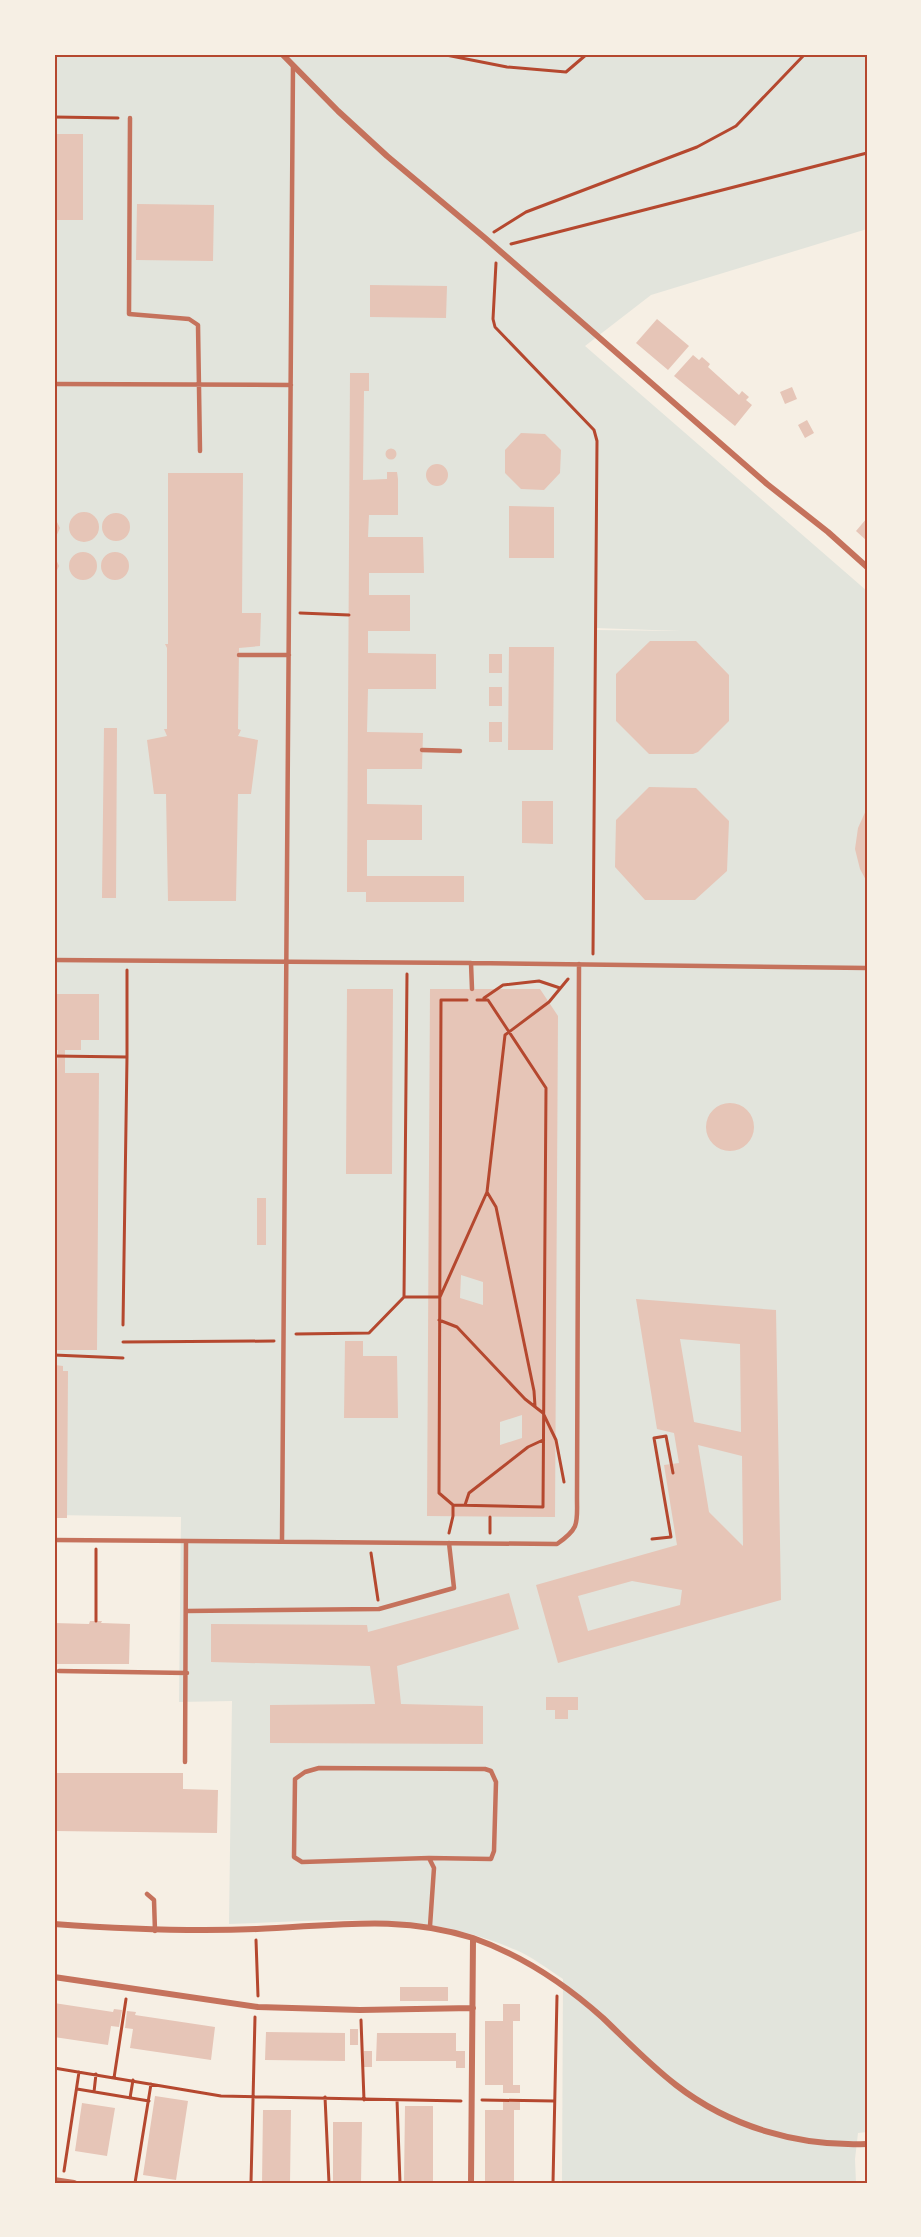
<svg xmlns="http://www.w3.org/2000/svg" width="921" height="2237" font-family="'Titillium Web',sans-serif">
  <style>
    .green { fill: #e2e4dc; fill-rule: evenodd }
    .building { fill: #e6c5b7; fill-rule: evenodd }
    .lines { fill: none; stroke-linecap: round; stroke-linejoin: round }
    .path { stroke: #b5482f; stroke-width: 3 }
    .service { stroke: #c5725c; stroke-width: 4.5 }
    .minor { stroke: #c5725c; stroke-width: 6 }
    .neatline { fill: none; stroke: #b5482f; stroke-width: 2 }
  </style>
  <rect width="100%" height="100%" fill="#f6efe4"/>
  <!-- green -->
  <path class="green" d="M 54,54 L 867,54 L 867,229 L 651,295 L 585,346 L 867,591 L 867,2132 L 858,2133 L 855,2159 L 856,2183 L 562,2183 L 563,1979 C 548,1969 532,1957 516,1950 C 422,1909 329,1921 229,1924 L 232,1701 L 179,1702 L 181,1517 L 54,1515 ZM 596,628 L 680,631 L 596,630 Z"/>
  <!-- building -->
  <path class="building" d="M 54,134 L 83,134 L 83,220 L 54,220 Z
    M 137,204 L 214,205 L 213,261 L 136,260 Z
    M 370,285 L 447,286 L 446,318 L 370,317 Z
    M 657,319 L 689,346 L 668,370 L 636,343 Z
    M 693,355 L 699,360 L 702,357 L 710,364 L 708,367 L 739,395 L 742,391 L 749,397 L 746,400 L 752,405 L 735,426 L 674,376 Z
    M 350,373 L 369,373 L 369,391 L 364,391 L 363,480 L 387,479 L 387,472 L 397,472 L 398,479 L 398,515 L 369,515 L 368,537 L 423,537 L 424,573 L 369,573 L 369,595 L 410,595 L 410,631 L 368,631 L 368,653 L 436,654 L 436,689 L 368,689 L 367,732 L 423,733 L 422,769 L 367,769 L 367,804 L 422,805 L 422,840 L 367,840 L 367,876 L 464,876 L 464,902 L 366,902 L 366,892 L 347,892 Z
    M 792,387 L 797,399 L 785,404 L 780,392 Z
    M 807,420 L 814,433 L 805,438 L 798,425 Z
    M 521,433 L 545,434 L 561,450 L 560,473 L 544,490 L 521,489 L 505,473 L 505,450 Z
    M385.5 454a5.5 5.5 0 1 1 11 0a5.5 5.5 0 1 1-11 0Z
    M426 475a11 11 0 1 1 22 0a11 11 0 1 1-22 0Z
    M 168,473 L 243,473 L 242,613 L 261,613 L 260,646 L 239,648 L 238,729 L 241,730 L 238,736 L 258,740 L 251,794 L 238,794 L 236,901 L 168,901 L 166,794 L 154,794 L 147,740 L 167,736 L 164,729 L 167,729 L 167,648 L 165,644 L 168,644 Z
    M 509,506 L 554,507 L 554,558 L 509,558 Z
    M69 527a15 15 0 1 1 30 0a15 15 0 1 1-30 0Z
    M102 527a14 14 0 1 1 28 0a14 14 0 1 1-28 0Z
    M 54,516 L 60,528 L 54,541 Z
    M 867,518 L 867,541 L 856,531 Z
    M101 566a14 14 0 1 1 28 0a14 14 0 1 1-28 0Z
    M69 566a14 14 0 1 1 28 0a14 14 0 1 1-28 0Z
    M 54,555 L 59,566 L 54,577 Z
    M 650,641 L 696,641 L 729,675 L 729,721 L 698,752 L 693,754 L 649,754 L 616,721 L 616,674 Z
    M 509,647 L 554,647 L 553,750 L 508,750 Z
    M 489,654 L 502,654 L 502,673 L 489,673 Z
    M 489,687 L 502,687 L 502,706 L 489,706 Z
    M 489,722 L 502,722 L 502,742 L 489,742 Z
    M 104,728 L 117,728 L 116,898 L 102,898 Z
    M 649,787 L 696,788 L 729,821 L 727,871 L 695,900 L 645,900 L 615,867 L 616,820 Z
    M 522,801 L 553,801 L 553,844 L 522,843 Z
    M 867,808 L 867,882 L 860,869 L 855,849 L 858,828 Z
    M 347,989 L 393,989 L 392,1174 L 346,1174 Z
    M 430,989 L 540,989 L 558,1016 L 555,1517 L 427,1516 ZM 461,1275 L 483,1282 L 483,1305 L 460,1298 ZM 522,1415 L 522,1438 L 500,1445 L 500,1422 Z
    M 54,994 L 99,994 L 99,1040 L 81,1040 L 81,1050 L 65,1050 L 65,1073 L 99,1073 L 97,1350 L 54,1350 L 54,1073 L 57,1073 L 58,1050 L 54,1050 Z
    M706 1127a24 24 0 1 1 48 0a24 24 0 1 1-48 0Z
    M 257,1198 L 266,1198 L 266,1245 L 257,1245 Z
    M 636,1299 L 776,1310 L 781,1600 L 558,1663 L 536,1585 L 677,1545 L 664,1465 L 679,1463 L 674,1433 L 657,1429 ZM 680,1339 L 740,1344 L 741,1432 L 694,1422 ZM 698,1445 L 742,1456 L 743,1546 L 709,1512 ZM 632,1581 L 682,1590 L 680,1605 L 588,1631 L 578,1596 Z
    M 345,1341 L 363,1341 L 363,1356 L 397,1356 L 398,1418 L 344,1418 Z
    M 55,1365 L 63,1366 L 63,1371 L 68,1371 L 67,1518 L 54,1518 Z
    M 509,1593 L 519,1629 L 397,1666 L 401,1704 L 483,1706 L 483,1744 L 270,1743 L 270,1705 L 375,1704 L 370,1666 L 211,1662 L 211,1624 L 367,1625 L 368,1632 Z
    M 90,1621 L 102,1621 L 101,1623 L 130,1624 L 129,1664 L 54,1664 L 54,1623 L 89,1624 Z
    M 546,1697 L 578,1697 L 578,1710 L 568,1710 L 568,1719 L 555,1719 L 555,1710 L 546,1710 Z
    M 54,1773 L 183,1773 L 183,1789 L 218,1790 L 217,1833 L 54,1831 Z
    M 400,1987 L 448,1987 L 448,2001 L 400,2001 Z
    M 54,2003 L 113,2012 L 114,2009 L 122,2010 L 119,2027 L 111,2026 L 108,2045 L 54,2037 Z
    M 503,2004 L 520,2004 L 520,2021 L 513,2021 L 513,2085 L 520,2085 L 520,2093 L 503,2093 L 503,2085 L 485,2085 L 485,2021 L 503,2021 Z
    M 127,2011 L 136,2012 L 135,2015 L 215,2027 L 211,2060 L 130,2048 L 133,2029 L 125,2028 Z
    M 350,2029 L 358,2029 L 358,2045 L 350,2045 Z
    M 266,2032 L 345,2033 L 345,2061 L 265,2060 Z
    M 377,2033 L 456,2033 L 456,2051 L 465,2051 L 465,2068 L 456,2068 L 456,2061 L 376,2061 Z
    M 364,2051 L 372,2051 L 372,2067 L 364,2067 Z
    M 155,2096 L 188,2101 L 176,2180 L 143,2175 Z
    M 503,2102 L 520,2102 L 520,2110 L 514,2110 L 514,2183 L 485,2183 L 485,2110 L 503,2110 Z
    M 82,2103 L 115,2108 L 107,2156 L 75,2151 Z
    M 405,2106 L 433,2106 L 433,2183 L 404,2183 Z
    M 263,2110 L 291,2110 L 290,2183 L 262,2183 Z
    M 333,2122 L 362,2122 L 361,2183 L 333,2183 Z"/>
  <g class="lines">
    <!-- path -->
    <path class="path" d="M 441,54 L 507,67 L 566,72 L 587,54
      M 54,117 L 118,118
      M 494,232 L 526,212 L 697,147 L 736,126 L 805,54
      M 511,244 L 867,153
      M 496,263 L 493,319 L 495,327 L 594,430 L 597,441 L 593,954
      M 300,613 L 349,615
      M 484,998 L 503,985 L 539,981 L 560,988
      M 54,1056 L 127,1057 L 127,970
      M 487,1192 L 496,1207 L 534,1391 L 535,1406
      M 404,1297 L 440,1297 L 487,1192 L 505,1035 L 549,1002 L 568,979
      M 439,1320 L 457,1327 L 525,1399 L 543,1413 L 556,1440 L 564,1482
      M 123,1325 L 127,1057
      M 296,1334 L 369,1333 L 404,1297 L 407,974
      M 123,1342 L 274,1341
      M 54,1355 L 123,1358
      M 453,1505 L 543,1507 L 546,1088 L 488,1000 L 477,1000
      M 465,1505 L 469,1493 L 528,1447 L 543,1440
      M 490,1517 L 490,1533
      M 449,1533 L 453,1516 L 453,1505 L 439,1493 L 441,1000 L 467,1000
      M 652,1539 L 671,1537 L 654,1438 L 666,1436 L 673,1473
      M 371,1553 L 378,1600
      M 96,1621 L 96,1549
      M 256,1940 L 258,1996
      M 361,2020 L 364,2100
      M 54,2068 L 221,2096 L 461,2101
      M 114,2078 L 126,1999
      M 77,2089 L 149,2101
      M 94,2092 L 96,2074
      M 325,2097 L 329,2183
      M 130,2098 L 133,2080
      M 397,2100 L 400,2183
      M 482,2100 L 554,2101
      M 64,2171 L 79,2072
      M 135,2183 L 151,2084
      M 251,2183 L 255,2017
      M 553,2183 L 557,1996"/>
    <!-- service -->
    <path class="service" d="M 130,118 L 129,314 L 189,319 L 198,325 L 200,451
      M 54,384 L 291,385
      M 239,655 L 289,655
      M 422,750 L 460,751
      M 54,960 L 471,963 L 867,968
      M 471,963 L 472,989
      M 54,1540 L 557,1544 C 580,1528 577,1523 577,1498 L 579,964
      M 282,1541 L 293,65
      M 187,1611 L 379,1609 L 454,1588 L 449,1543
      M 59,1671 L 187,1673
      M 185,1762 L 186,1542
      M 429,1858 L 491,1859 L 494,1851 L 496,1782 L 491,1771 L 485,1769 L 319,1768 L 305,1772 L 295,1779 L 294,1857 L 302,1862 L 429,1858 L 434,1868 L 430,1926
      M 147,1894 L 154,1900 L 155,1931"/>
    <!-- minor -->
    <path class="minor" d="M 282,54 L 338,111 L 387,156 L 485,238 L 767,484 L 828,532 L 867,567
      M 54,1924 C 123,1929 188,1932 257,1929 C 333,1926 399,1914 473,1938 C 521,1955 565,1984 603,2018 C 627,2041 650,2065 676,2085 C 730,2127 799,2147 867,2144
      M 54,1977 L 258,2007 L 360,2010 L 473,2008
      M 54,2180 L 74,2183
      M 471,2183 L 473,1939"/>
  </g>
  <!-- border -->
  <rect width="921" height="2237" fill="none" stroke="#f6efe4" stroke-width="111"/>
  <rect x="56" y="56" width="810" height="2126" class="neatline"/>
</svg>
